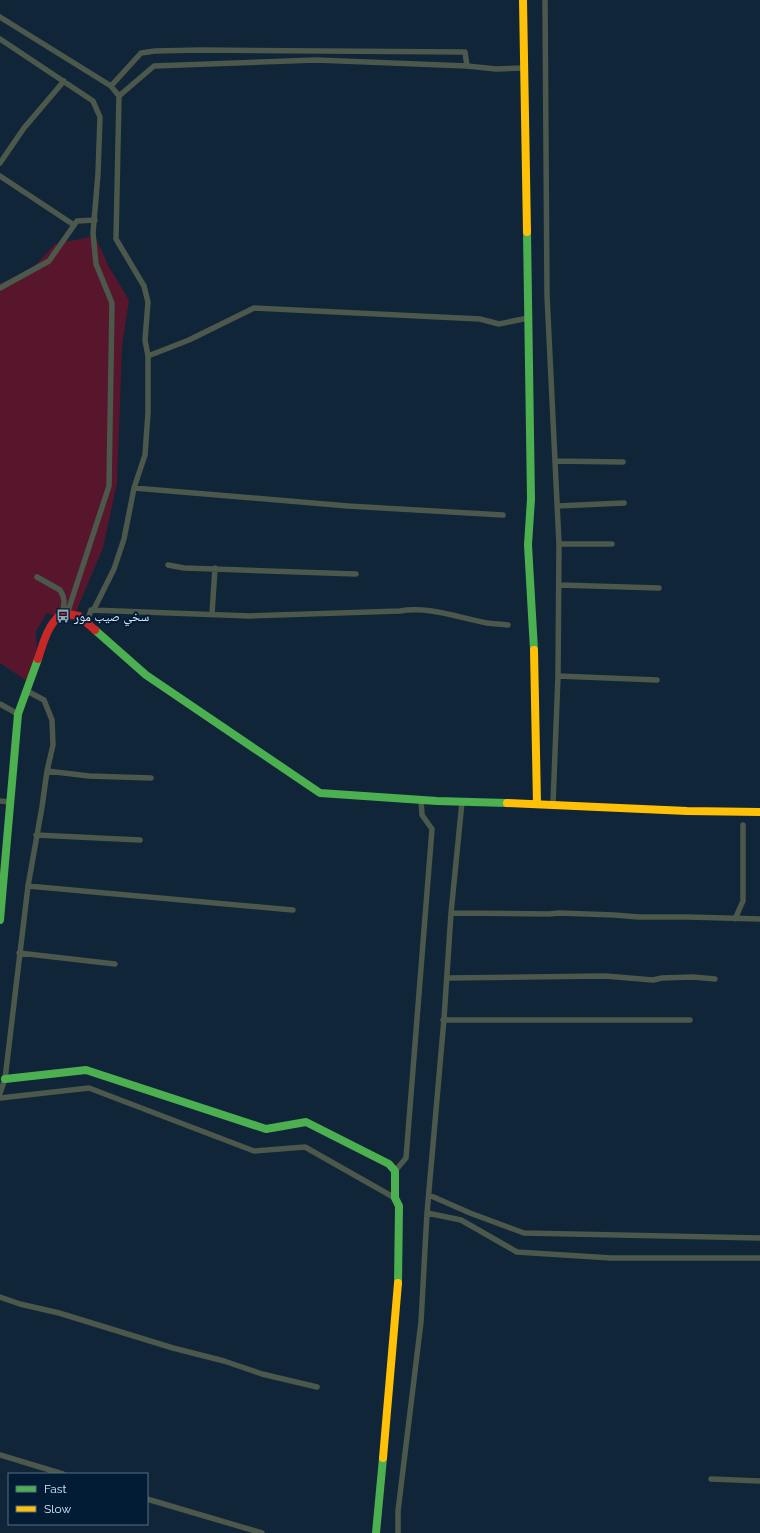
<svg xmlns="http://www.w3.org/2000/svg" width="760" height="1533" font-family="Raleway,'Noto Naskh Arabic',sans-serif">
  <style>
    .green { fill: #57162b }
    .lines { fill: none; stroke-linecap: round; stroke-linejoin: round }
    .street { stroke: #4c584b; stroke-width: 5.5 }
    .fast { stroke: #4caf50; stroke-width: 8 }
    .slow { stroke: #ffc107; stroke-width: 8 }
    .jam { stroke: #c62828; stroke-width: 8 }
    .labels { text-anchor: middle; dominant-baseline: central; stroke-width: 4; stroke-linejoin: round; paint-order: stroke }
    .poi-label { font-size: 13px; fill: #d9e9fa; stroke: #021c35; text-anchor: start }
  </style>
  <rect width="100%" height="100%" fill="#102538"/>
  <!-- green -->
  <path class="green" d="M 95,236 L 109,267 L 129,300 L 122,347 L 117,483 L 103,548 L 72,621 L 47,613 L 36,631 L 37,661 L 30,683 L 0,663 L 0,284 L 34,267 L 55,244 Z"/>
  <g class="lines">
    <!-- street -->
    <path class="street" d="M 545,0 L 547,295 L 559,544 L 558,676 L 553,804
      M 0,17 L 111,86 L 119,96 L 116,239 L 144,286 L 148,302 L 145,340 L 148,356
      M 0,39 L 93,101 L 100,117 L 98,174 L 93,233 L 96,264 L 112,303 L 109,486 L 67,614
      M 111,86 L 141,53 L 155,51 L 200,50 L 465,52 L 467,66
      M 119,96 L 154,66 L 316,60 L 467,66 L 496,69 L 524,68
      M 0,163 L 24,128 L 64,81
      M 0,176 L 74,225
      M 0,288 L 49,261 L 77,221 L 95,220
      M 555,461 L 623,462
      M 134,488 L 348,506 L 503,515
      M 557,506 L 624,503
      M 559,544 L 612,544
      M 168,565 L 184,568 L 356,574
      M 37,577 L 60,590 C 65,598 65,604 62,613
      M 559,585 L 659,588
      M 91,610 L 250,616 L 400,611 C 429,606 459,618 487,623 C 494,624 501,624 508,625
      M 212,614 L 215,568
      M 87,623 L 91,610 L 94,609 L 114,569 L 124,539 L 134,488 L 145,455 L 148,413 L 148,356 L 189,340 L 254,308 L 480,319 L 499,324 L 528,318
      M 558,676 L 657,680
      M 0,704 L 18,714
      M 47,771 L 89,776 L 151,778
      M 0,801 L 10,802
      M 36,835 L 140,840
      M 28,886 L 293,910
      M 451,913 L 549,914 L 559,913 L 614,915 L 639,917 L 688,917 L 760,919
      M 735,919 L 743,901 L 743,825
      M 19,953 L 115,964
      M 447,978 L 605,976 L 653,980 L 662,978 L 693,977 L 715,979
      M 443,1020 L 690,1020
      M 0,1093 L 5,1079 L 28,886 L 42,807 L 47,771 L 53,745 L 52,720 L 44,700 L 27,691
      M 0,1098 L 89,1088 L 254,1151 L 305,1147 L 395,1198
      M 395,1171 L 406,1158 L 432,829 L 422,815 L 421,800
      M 429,1195 L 470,1213 L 524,1233 L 760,1238
      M 427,1213 L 461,1220 L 517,1252 L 611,1258 L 760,1258
      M 0,1297 L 20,1304 L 59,1313 L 173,1348 L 224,1361 L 262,1374 L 317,1387
      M 0,1455 L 63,1474
      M 711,1479 L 760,1481
      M 147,1499 L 262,1533
      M 398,1533 L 398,1511 L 421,1322 L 427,1213 L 444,1019 L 451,913 L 462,802"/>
    <!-- fast -->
    <path class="fast" d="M 527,232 L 531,499 L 528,545 L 534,650
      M 95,630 L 146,675 L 320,793 L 437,801 L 507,803
      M 0,920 L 18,714 L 38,659
      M 5,1079 L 86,1070 L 266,1129 L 306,1122 L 389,1164 L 395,1171 L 395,1198 L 399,1206 L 398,1283
      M 376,1533 L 383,1458"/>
    <!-- slow -->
    <path class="slow" d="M 523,0 L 527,232
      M 534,650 L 537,804
      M 507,803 L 687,811 L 760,812
      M 383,1458 L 398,1283"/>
    <!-- jam -->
    <path class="jam" d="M 38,659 C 44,641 47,626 62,613 L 79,616 L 95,630"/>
  </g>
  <!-- icons -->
  <defs>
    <g id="bus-bare" transform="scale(1.08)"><path d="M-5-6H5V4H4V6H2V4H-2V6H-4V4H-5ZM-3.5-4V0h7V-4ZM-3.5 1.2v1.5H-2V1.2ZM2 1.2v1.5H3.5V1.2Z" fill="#93a4b6" stroke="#021c35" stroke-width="2.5" paint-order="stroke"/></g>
  </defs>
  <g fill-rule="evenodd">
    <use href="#bus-bare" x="63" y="616"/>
  </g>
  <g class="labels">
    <!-- poi labels -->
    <g class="poi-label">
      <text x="74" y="616">سخي صیب موړ</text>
    </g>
  </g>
  <!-- legend -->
  <rect x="8" y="1473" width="140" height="52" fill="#021c35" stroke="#586e84"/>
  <rect x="16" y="1486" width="20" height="6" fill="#4caf50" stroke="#586e84"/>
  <text x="44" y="1493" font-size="12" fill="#d9e9fa">Fast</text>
  <rect x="16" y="1506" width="20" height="6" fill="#ffc107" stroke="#586e84"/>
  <text x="44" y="1513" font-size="12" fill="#d9e9fa">Slow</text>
</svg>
